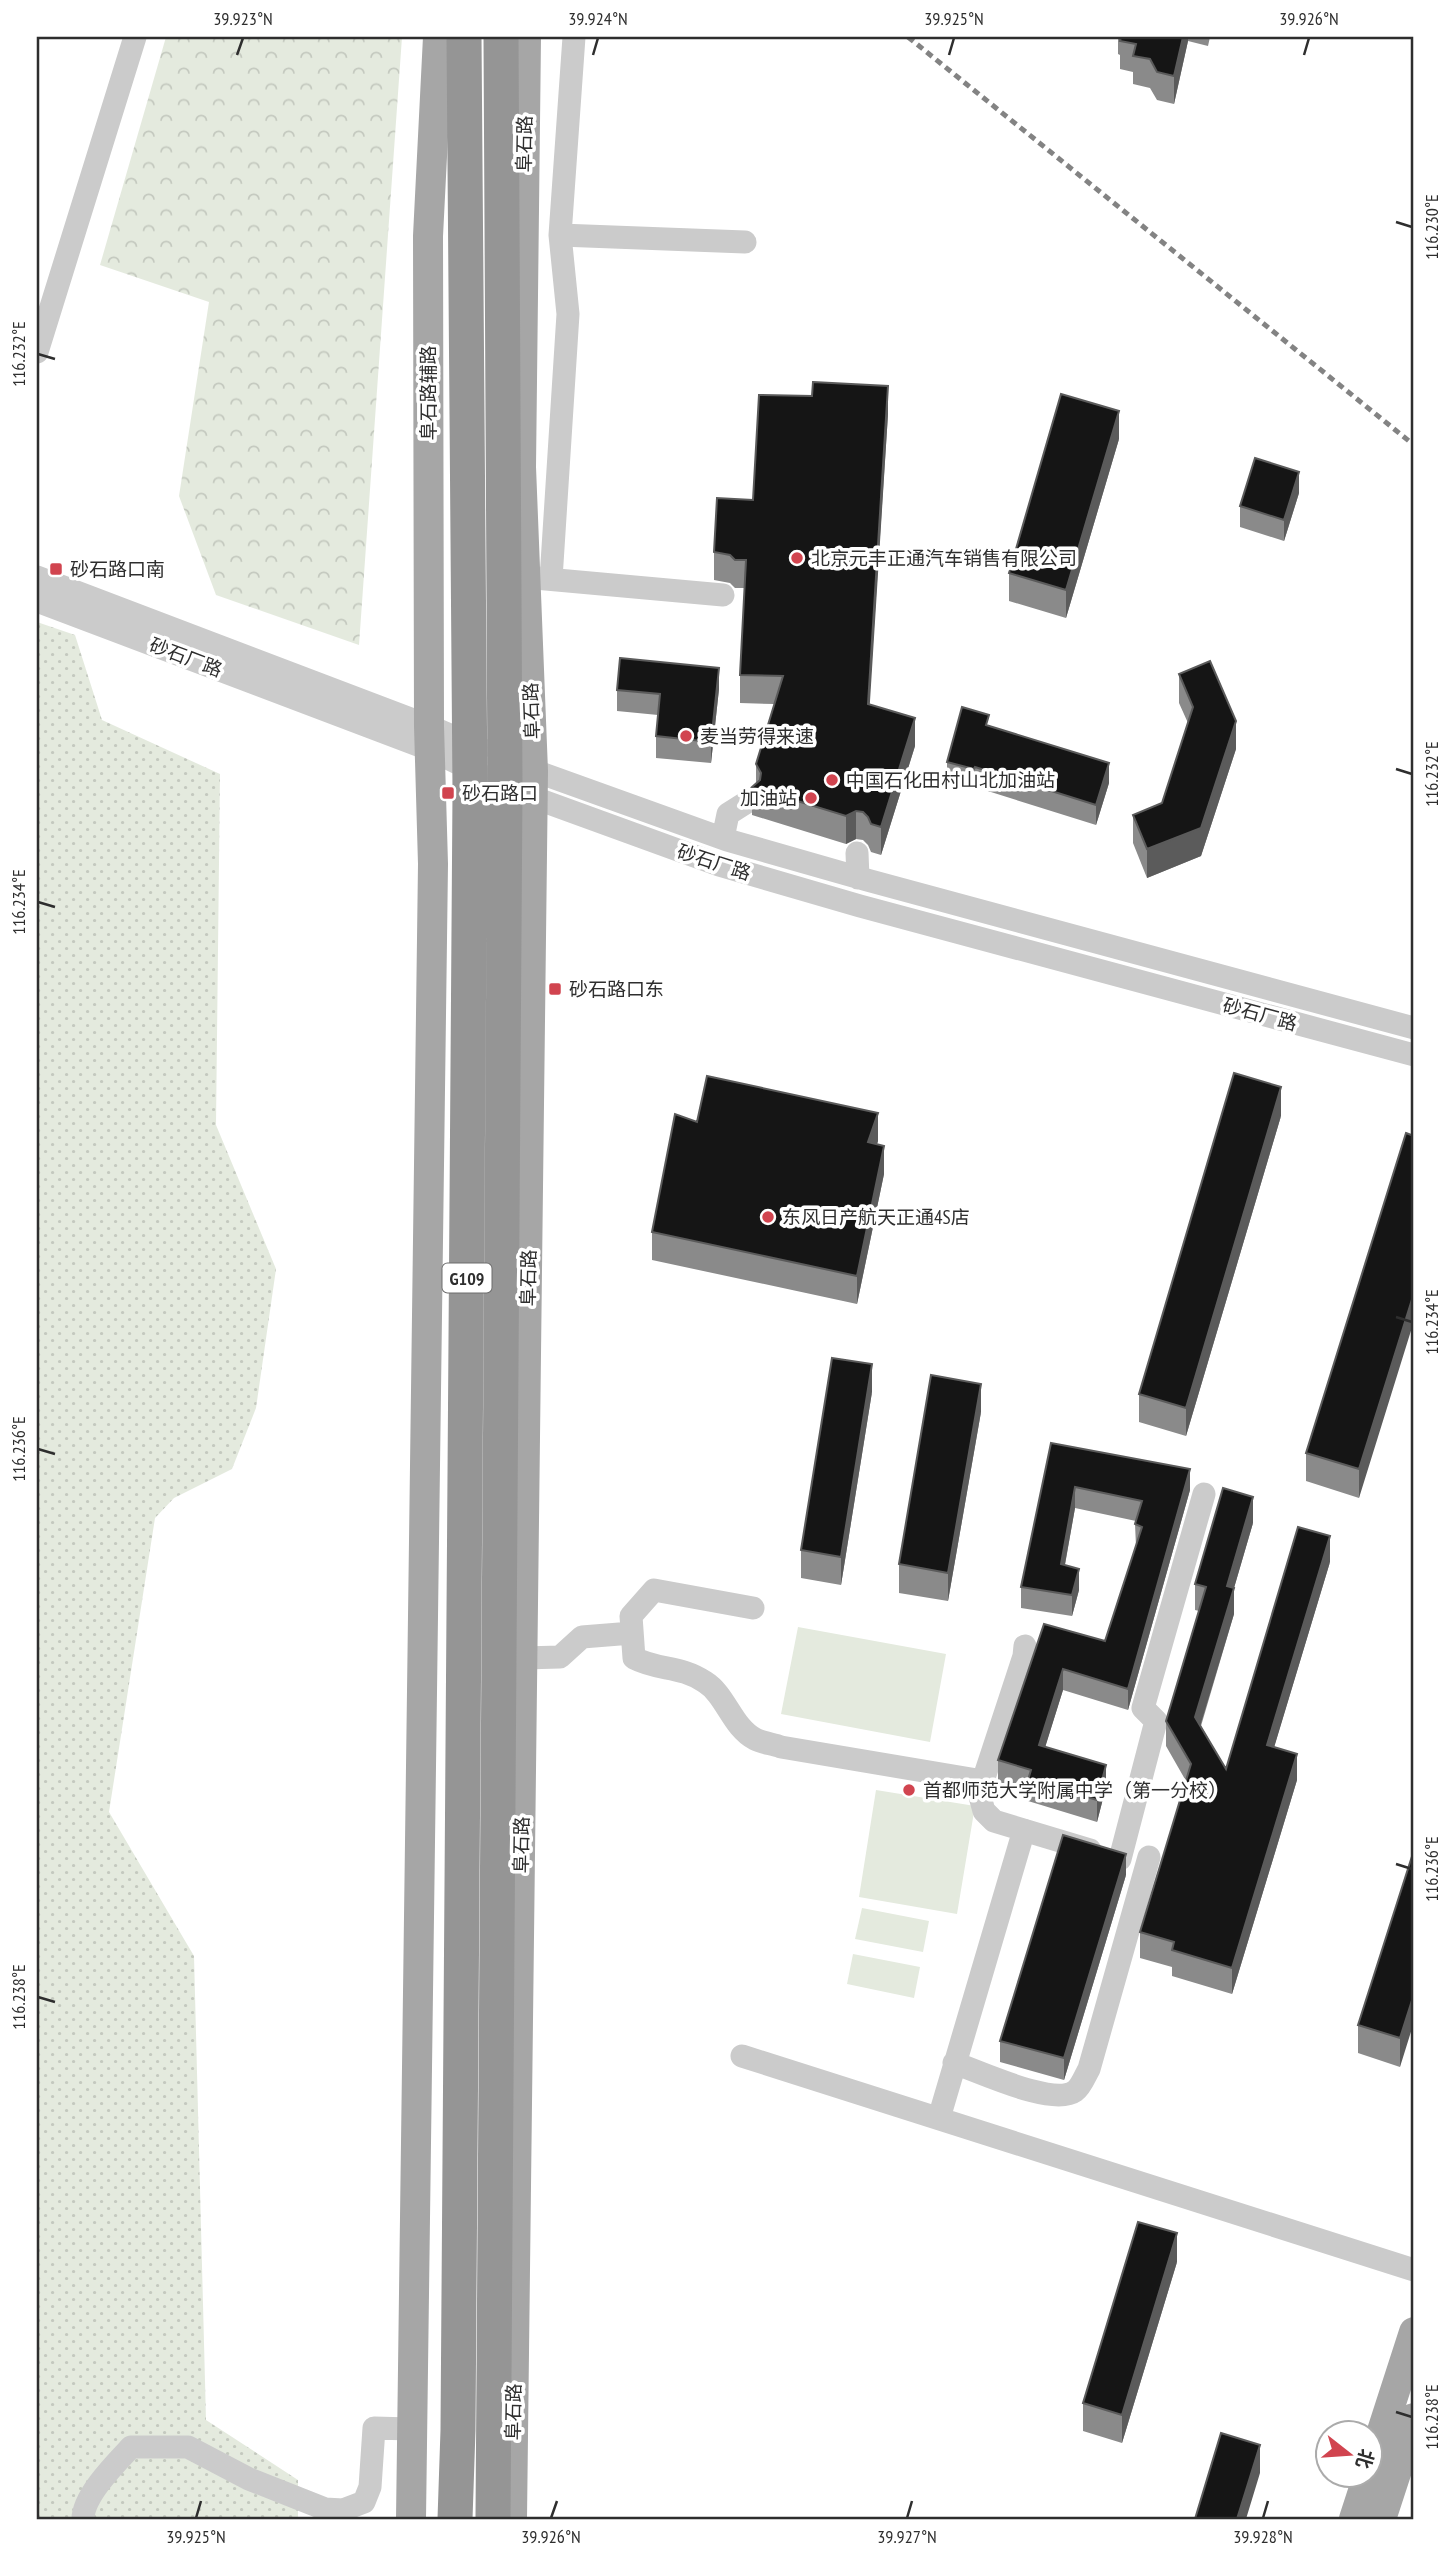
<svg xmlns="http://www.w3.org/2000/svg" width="1451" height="2556" font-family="'PT Sans Narrow','Noto Sans SC',sans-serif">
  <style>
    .grass { fill: #e4eade }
    .forest { fill: url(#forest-crowns) }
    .park { fill: url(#park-dots) }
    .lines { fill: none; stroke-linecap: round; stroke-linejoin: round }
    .minor { stroke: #cbcbcb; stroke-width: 23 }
    .major { stroke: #a6a6a6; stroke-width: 30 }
    .rail { stroke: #838383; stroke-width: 5; stroke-dasharray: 7 5; stroke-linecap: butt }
    .highway-bridge { stroke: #959595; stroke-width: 35 }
    .wall { fill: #8a8a8a }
    .shaded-wall { fill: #5b5b5b }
    .building { fill: #151515; stroke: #5b5b5b; stroke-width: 2 }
    .ticks { fill: none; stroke: #2e2e2e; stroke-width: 2.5 }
    .poi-dot { fill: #d1444f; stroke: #fff; stroke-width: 2.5 }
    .labels { text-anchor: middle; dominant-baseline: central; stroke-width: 7; stroke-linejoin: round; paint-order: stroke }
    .shield { fill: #fff; stroke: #6d6d6d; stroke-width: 2 }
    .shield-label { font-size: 18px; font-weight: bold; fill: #2e2e2e }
    .street-label { font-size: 19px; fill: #2e2e2e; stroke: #fff }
    .poi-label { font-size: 19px; fill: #2e2e2e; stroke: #fff; text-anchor: start }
    .neatline { fill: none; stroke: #2e2e2e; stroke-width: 2.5 }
    .ticks-label { font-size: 18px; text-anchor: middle; fill: #2e2e2e }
  </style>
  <defs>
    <pattern id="forest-crowns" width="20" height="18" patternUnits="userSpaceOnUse" patternTransform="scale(1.75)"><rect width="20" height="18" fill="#e4eade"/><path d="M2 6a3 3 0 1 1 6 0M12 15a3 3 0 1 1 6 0" fill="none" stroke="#c4c9bf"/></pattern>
    <pattern id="park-dots" width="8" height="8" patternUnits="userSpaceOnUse" patternTransform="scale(1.75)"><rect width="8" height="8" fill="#e4eade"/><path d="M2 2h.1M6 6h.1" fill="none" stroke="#c4c9bf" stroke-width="1.8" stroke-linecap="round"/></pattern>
  </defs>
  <rect width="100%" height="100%" fill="#fff"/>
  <!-- grass -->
  <path class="grass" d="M 798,1627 L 946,1654 L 930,1742 L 781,1714 Z
    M 876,1790 L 975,1806 L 957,1914 L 859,1897 Z
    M 862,1908 L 929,1921 L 923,1952 L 855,1939 Z
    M 853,1954 L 920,1967 L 914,1998 L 847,1984 Z"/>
  <!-- forest -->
  <path class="forest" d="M 166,37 L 402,37 L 359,645 L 216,595 L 179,496 L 209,302 L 100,265 Z"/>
  <!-- park -->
  <path class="park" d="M 37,622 L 75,635 L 102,720 L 220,774 L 216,1125 L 276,1269 L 256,1408 L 232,1469 L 174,1498 L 155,1518 L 109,1812 L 194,1956 L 206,2420 L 298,2480 L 298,2519 L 37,2519 Z"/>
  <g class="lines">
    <!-- minor -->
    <path class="minor" d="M 560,235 L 745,242
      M 37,352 L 135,37
      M 37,577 L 429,726 L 480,748
      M 535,578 L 723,595
      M 551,579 L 568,314 L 560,235 L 574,37
      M 37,601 L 431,750 L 480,774
      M 521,766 L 727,840 L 867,880 L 1414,1028
      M 521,793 L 719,865 L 860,906 L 1414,1055
      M 723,838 L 728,814 L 747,802
      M 857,853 L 858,878
      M 753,1608 L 654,1590 L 631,1616 L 634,1658 C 659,1671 680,1665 705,1682 C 726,1695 732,1727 755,1739 C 763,1743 773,1744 781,1747 L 983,1781
      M 1025,1646 L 1024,1656 L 979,1793 L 984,1811 L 994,1821 L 1090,1850
      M 523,1658 L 560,1657 L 582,1637 L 632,1633
      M 1120,1859 L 1156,1721 L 1143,1708 L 1204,1494
      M 742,2056 L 1414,2270
      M 954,2063 C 979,2071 1053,2107 1075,2091 C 1081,2087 1085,2076 1089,2069 L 1149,1857
      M 939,2118 L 1024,1830
      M 83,2519 C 83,2496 115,2464 131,2447 L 188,2447 L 249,2479 L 325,2509 L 343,2510 L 364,2502 L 370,2487 L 374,2428 L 411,2429"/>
    <!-- major -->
    <path class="major" d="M 1370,2468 L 1414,2332
      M 411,2519 L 433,864 L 429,726 L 428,236 L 438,37
      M 512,2519 L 533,771 L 521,467 L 526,37
      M 1354,2519 L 1368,2476
      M 1381,2519 L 1414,2418"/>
    <!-- rail -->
    <path class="rail" d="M 908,37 L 1414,445"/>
    <!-- highway-bridge -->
    <path class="highway-bridge" d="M 455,2519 L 458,2430 L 470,792 L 464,37
      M 493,2519 L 505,787 L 501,37"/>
  </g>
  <!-- wall -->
  <path class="wall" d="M 1118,37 L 1210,37 L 1208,46 L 1188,41 L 1174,104 L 1157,100 L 1150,88 L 1133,84 L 1133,72 L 1120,69 L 1120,55 L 1118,54 Z
    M 888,414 L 869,705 L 915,746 L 881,855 L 871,852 L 868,845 L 863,840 L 856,839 L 846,844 L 752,815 L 752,787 L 756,783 L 756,764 L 774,704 L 740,703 L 740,675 L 745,588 L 735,588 L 730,583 L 714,580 L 714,552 L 753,500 Z
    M 1119,439 L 1066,618 L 1009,601 L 1009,573 Z
    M 1299,493 L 1284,541 L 1240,527 L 1240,506 Z
    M 1179,674 L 1236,749 L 1201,856 L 1147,878 L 1133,843 L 1133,815 L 1162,803 L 1188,723 L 1179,703 Z
    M 719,689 L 711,763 L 656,758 L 656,736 L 658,715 L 617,711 L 617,690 Z
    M 989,726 L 1109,783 L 1096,825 L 975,787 L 974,789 L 947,782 L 947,762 Z
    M 1281,1116 L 1186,1436 L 1139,1422 L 1139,1394 Z
    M 697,1122 L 878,1141 L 877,1144 L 884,1174 L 857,1304 L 652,1260 L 652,1232 Z
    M 1406,1133 L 1359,1498 L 1306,1481 L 1306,1453 Z
    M 872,1392 L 841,1585 L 801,1578 L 801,1550 Z
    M 981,1412 L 948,1601 L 899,1593 L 899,1564 Z
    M 1051,1443 L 1190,1490 L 1128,1710 L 1063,1690 L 1045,1747 L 1106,1787 L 1097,1822 L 1028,1801 L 1028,1791 L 998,1782 L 998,1760 L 1044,1624 L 1105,1641 L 1136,1546 L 1135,1524 L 1136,1521 L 1075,1508 L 1065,1565 L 1079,1590 L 1072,1616 L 1021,1608 L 1021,1587 Z
    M 1253,1523 L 1234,1588 L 1234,1614 L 1201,1726 L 1226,1769 L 1330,1562 L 1274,1747 L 1297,1780 L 1232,1994 L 1172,1976 L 1172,1967 L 1140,1958 L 1140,1932 L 1186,1781 L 1166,1746 L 1166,1721 L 1199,1611 L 1195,1610 L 1195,1584 Z
    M 1414,1850 L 1400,2067 L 1358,2053 L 1358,2025 Z
    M 1126,1875 L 1064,2080 L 1000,2062 L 1000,2041 Z
    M 1177,2262 L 1122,2443 L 1083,2431 L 1083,2403 Z"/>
  <!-- shaded-wall -->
  <path class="shaded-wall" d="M 1183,37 L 1188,37 L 1188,41 L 1174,104 L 1174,76 Z
    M 888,386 L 888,414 L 868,733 L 868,704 Z
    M 1119,411 L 1119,439 L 1066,618 L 1066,590 Z
    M 1299,472 L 1299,493 L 1284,541 L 1284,520 Z
    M 719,668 L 719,689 L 711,763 L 711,742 Z
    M 915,718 L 915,746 L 881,855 L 881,827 Z
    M 1236,721 L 1236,749 L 1201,856 L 1147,878 L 1147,849 Z
    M 1109,763 L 1109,783 L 1096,825 L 1096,805 Z
    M 856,811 L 856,839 L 846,844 L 846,816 Z
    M 1281,1087 L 1281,1116 L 1186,1436 L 1186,1408 Z
    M 878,1113 L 878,1141 L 868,1170 L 868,1142 Z
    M 884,1146 L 884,1174 L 857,1304 L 857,1276 Z
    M 1414,1293 L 1414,1321 L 1359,1498 L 1359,1469 Z
    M 872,1364 L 872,1392 L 841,1585 L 841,1557 Z
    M 981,1384 L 981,1412 L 948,1601 L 948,1573 Z
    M 1190,1469 L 1190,1490 L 1128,1710 L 1128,1689 Z
    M 1075,1487 L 1075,1508 L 1061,1586 L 1061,1564 Z
    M 1253,1497 L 1253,1523 L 1227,1612 L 1227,1586 Z
    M 1330,1536 L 1330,1562 L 1267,1771 L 1267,1745 Z
    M 1079,1569 L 1079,1590 L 1072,1616 L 1072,1595 Z
    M 1234,1588 L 1234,1614 L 1195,1743 L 1195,1717 Z
    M 1063,1669 L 1063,1690 L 1039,1767 L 1039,1745 Z
    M 1297,1754 L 1297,1780 L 1232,1994 L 1232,1968 Z
    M 1106,1765 L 1106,1787 L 1097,1822 L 1097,1800 Z
    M 1126,1854 L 1126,1875 L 1064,2080 L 1064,2058 Z
    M 1414,1994 L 1414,2022 L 1400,2067 L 1400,2038 Z
    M 1177,2233 L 1177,2262 L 1122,2443 L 1122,2415 Z
    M 1260,2445 L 1260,2473 L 1246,2519 L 1237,2519 Z"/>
  <!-- building -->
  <path class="building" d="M 1121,37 L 1183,37 L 1174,76 L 1157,72 L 1150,59 L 1133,56 L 1136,44 L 1120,41 Z
    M 813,382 L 888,386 L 868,704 L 915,718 L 881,827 L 871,824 L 868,817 L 863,812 L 856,811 L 846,816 L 752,787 L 760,780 L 761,773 L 756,764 L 783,676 L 740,675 L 746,560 L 735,560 L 730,555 L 714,552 L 717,498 L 753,500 L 759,395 L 812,396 Z
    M 1061,394 L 1119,411 L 1066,590 L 1009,573 Z
    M 1255,458 L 1299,472 L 1284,520 L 1240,506 Z
    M 620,658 L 719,668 L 711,742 L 656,736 L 660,694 L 617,690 Z
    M 1210,661 L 1236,721 L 1201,828 L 1147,849 L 1133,815 L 1162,803 L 1193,707 L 1179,674 Z
    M 962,707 L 989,715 L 986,725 L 1109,763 L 1096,805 L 975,767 L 974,769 L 947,762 Z
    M 1234,1073 L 1281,1087 L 1186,1408 L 1139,1394 Z
    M 707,1076 L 878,1113 L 868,1142 L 884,1146 L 857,1276 L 652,1232 L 675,1114 L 697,1122 Z
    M 1406,1133 L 1414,1136 L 1414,1293 L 1359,1469 L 1306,1453 Z
    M 832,1358 L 872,1364 L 841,1557 L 801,1550 Z
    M 931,1375 L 981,1384 L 948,1573 L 899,1564 Z
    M 1051,1443 L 1190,1469 L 1128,1689 L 1063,1669 L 1039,1745 L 1106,1765 L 1097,1800 L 1028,1780 L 1031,1770 L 998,1760 L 1044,1624 L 1105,1641 L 1142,1527 L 1135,1524 L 1142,1501 L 1075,1487 L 1061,1564 L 1079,1569 L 1072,1595 L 1021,1587 Z
    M 1223,1488 L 1253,1497 L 1227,1586 L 1234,1588 L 1195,1717 L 1226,1769 L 1298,1527 L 1330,1536 L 1267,1745 L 1297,1754 L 1232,1968 L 1172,1950 L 1174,1942 L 1140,1932 L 1191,1764 L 1166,1721 L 1206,1587 L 1195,1584 Z
    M 1063,1835 L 1126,1854 L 1064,2058 L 1000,2041 Z
    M 1414,1850 L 1414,1994 L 1400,2038 L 1358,2025 Z
    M 1138,2222 L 1177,2233 L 1122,2415 L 1083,2403 Z
    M 1221,2433 L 1260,2445 L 1237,2519 L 1195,2519 Z"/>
  <!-- ticks -->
  <path class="ticks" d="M 237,55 L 243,38M 593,55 L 598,38M 949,55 L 954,38M 1304,55 L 1309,38M 1396,222 L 1412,227M 38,354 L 55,359M 1396,769 L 1412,774M 38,902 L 55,907M 1396,1317 L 1412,1322M 38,1449 L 55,1454M 1396,1864 L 1412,1869M 38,1997 L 55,2002M 1396,2412 L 1412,2417M 196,2518 L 201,2501M 551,2518 L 557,2501M 907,2518 L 912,2501M 1263,2518 L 1268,2501"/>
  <!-- markers -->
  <g class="poi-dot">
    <circle cx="797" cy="558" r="7"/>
    <rect x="49" y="562" width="14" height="14" rx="3.5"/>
    <circle cx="686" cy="736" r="7"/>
    <circle cx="832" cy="780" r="7"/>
    <rect x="441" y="786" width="14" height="14" rx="3.5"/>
    <circle cx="811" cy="798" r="7"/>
    <rect x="548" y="982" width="14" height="14" rx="3.5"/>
    <circle cx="768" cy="1217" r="7"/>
    <circle cx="909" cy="1790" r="7"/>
  </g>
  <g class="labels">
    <!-- shield labels -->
    <rect class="shield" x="442.5" y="1263.5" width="49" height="29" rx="5"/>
    <g class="shield-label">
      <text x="467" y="1278">G109</text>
    </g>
    <!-- street labels -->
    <g class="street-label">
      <text transform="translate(524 144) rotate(-89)">阜石路</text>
      <text transform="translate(428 393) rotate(-90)">阜石路辅路</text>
      <text transform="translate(186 657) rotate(21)">砂石厂路</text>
      <text transform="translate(531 711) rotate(-92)">阜石路</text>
      <text transform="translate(714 862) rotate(18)">砂石厂路</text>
      <text transform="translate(1260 1014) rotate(15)">砂石厂路</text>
      <text transform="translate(528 1278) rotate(-89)">阜石路</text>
      <text transform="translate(521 1845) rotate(-89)">阜石路</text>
      <text transform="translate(513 2412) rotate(-89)">阜石路</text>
    </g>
    <!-- poi labels -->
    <g class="poi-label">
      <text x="811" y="558">北京元丰正通汽车销售有限公司</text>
      <text x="70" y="569">砂石路口南</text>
      <text x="700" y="736">麦当劳得来速</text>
      <text x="846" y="780">中国石化田村山北加油站</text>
      <text x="462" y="793">砂石路口</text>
      <text x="797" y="798" text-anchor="end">加油站</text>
      <text x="569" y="989">砂石路口东</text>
      <text x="782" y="1217">东风日产航天正通4S店</text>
      <text x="923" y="1790">首都师范大学附属中学（第一分校）</text>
    </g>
  </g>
  <!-- border -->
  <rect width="1451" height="2556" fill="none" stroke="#ffffff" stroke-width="77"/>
  <!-- north arrow -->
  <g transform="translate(1349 2454) rotate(107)"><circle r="33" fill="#ffffff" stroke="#ababab" stroke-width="2"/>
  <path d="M0-5L12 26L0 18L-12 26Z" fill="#d1444f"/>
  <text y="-10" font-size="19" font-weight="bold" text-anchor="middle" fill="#2e2e2e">北</text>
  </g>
  <rect x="38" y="38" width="1374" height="2480" class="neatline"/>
  <g class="ticks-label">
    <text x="243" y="25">39.923°N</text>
    <text x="598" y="25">39.924°N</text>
    <text x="954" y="25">39.925°N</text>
    <text x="1309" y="25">39.926°N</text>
    <text transform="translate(1432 227) rotate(-90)" y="6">116.230°E</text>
    <text transform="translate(19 354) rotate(-90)" y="6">116.232°E</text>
    <text transform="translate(1432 774) rotate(-90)" y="6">116.232°E</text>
    <text transform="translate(19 902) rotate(-90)" y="6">116.234°E</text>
    <text transform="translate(1432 1322) rotate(-90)" y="6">116.234°E</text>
    <text transform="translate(19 1449) rotate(-90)" y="6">116.236°E</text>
    <text transform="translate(1432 1869) rotate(-90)" y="6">116.236°E</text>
    <text transform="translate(19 1997) rotate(-90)" y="6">116.238°E</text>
    <text transform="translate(1432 2417) rotate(-90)" y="6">116.238°E</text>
    <text x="196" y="2543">39.925°N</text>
    <text x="551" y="2543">39.926°N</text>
    <text x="907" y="2543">39.927°N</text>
    <text x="1263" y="2543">39.928°N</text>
  </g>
</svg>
